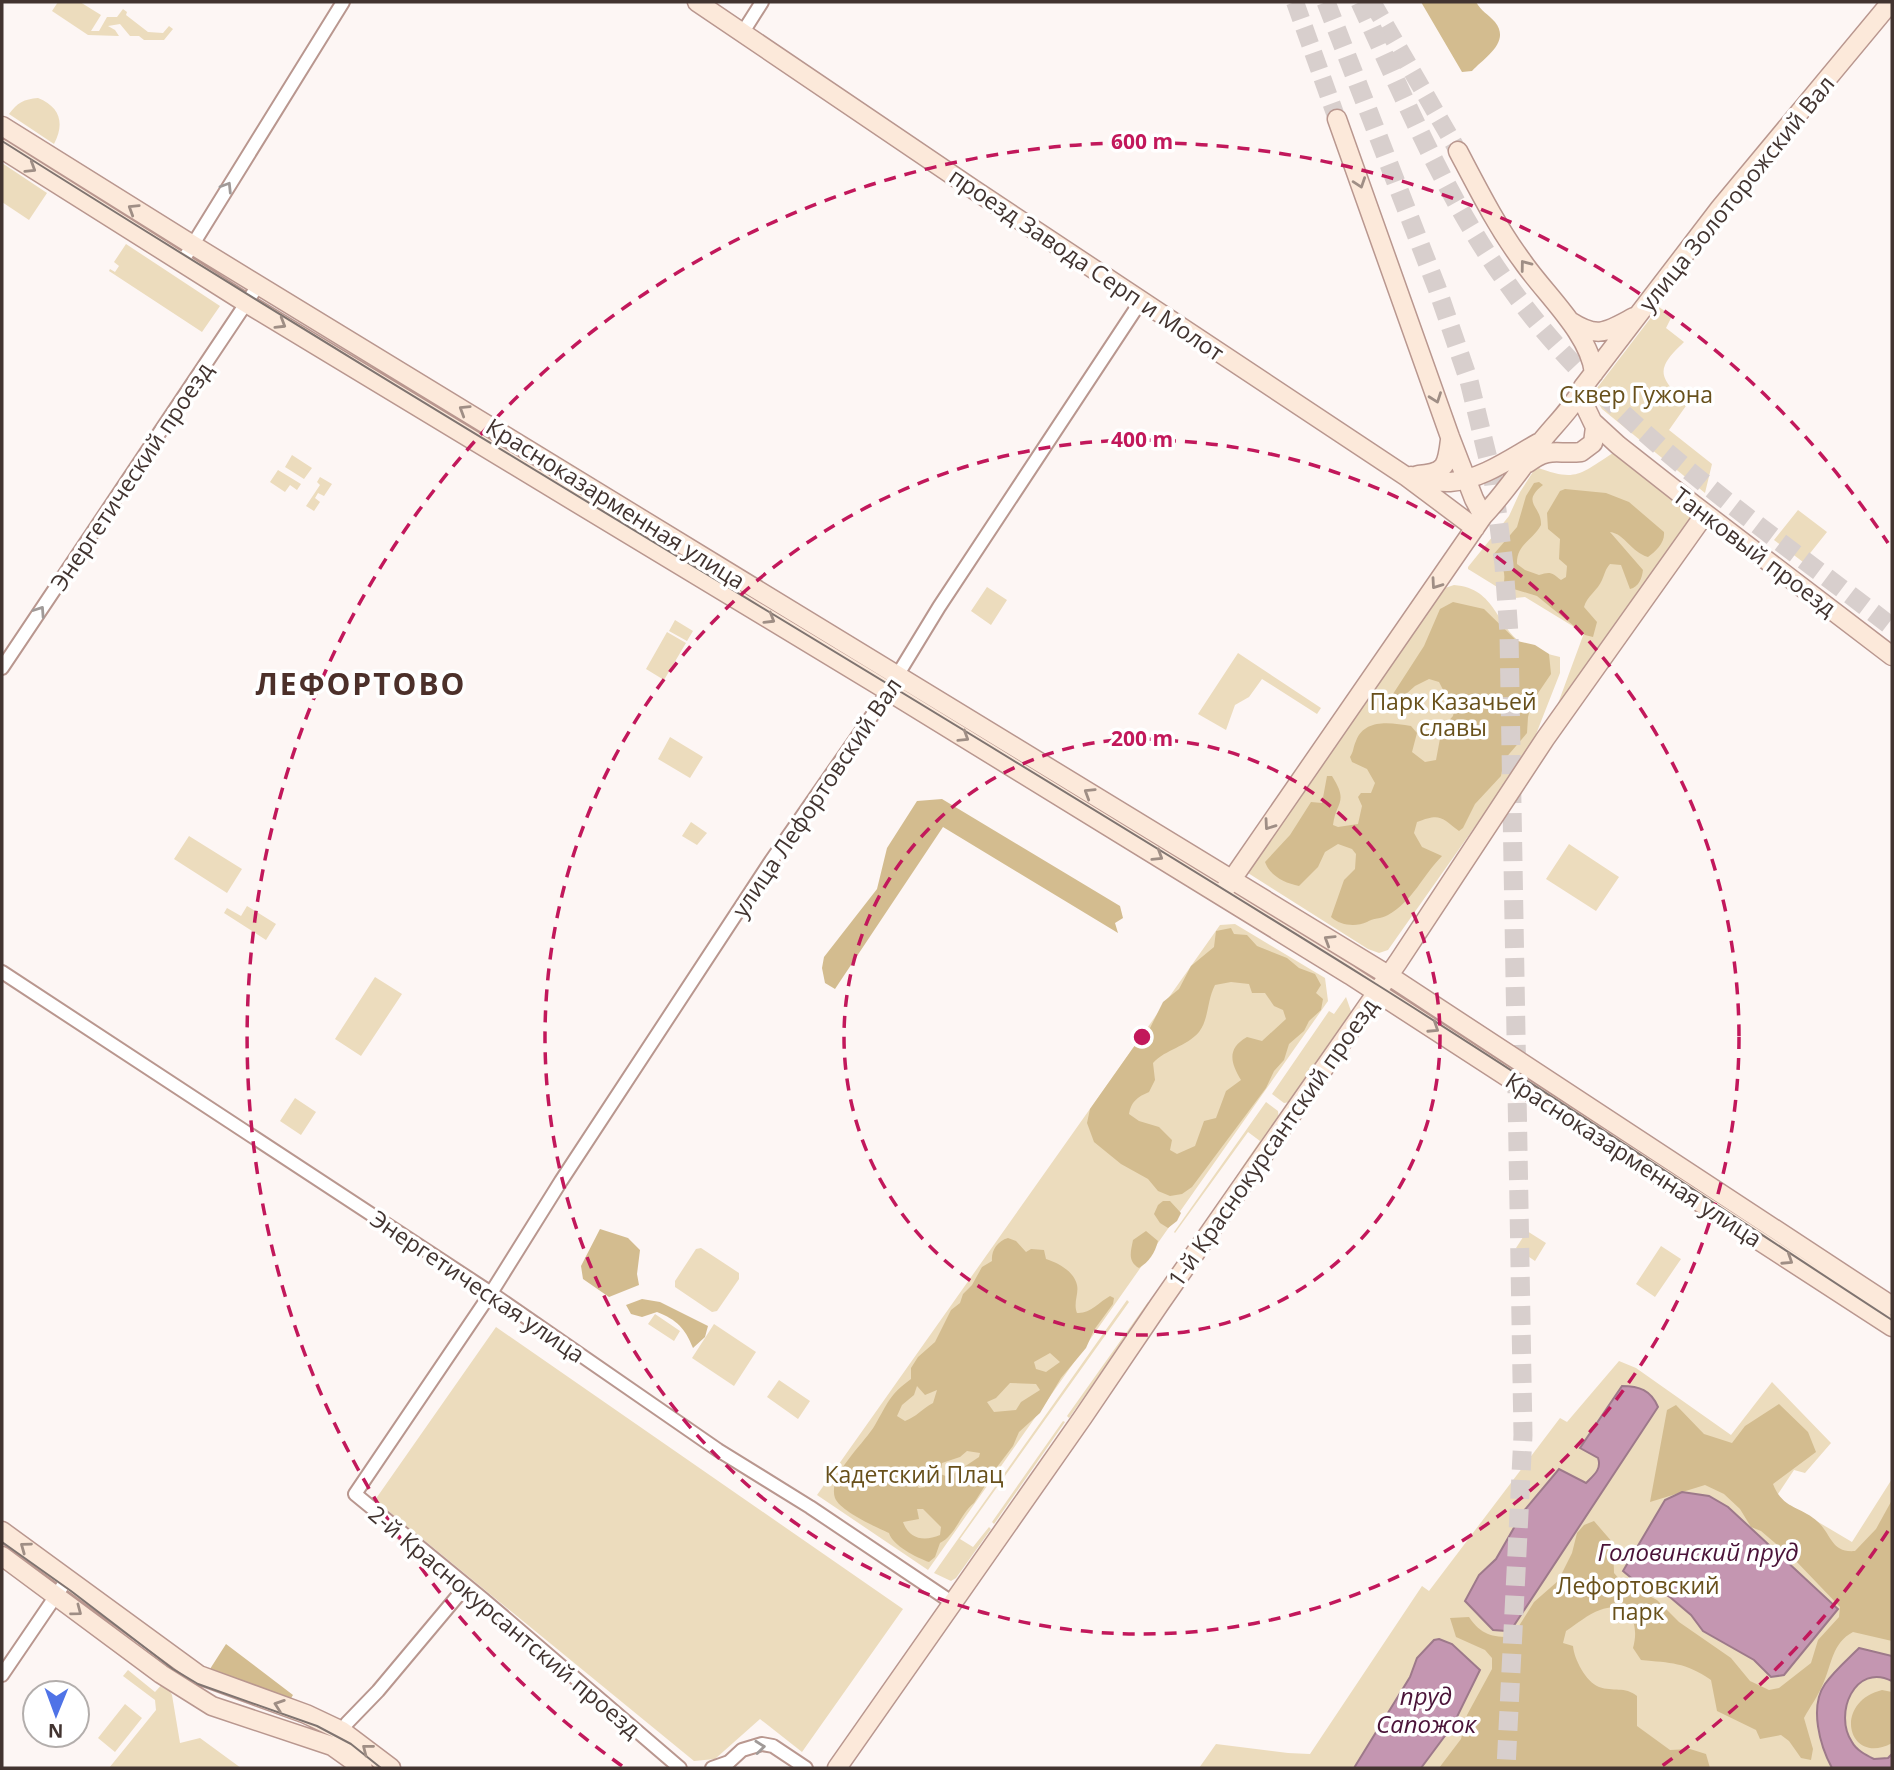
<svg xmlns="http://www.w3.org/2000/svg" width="1894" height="1770" font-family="'Open Sans',sans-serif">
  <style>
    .green { fill: #ecdcbd }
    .forest { fill: #d3bc8f; fill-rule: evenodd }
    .water { fill: #c496b1; stroke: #9d798a; stroke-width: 2 }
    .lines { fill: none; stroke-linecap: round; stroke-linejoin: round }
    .secondary-tunnel { stroke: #d8cfcd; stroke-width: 18; stroke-dasharray: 18 9; stroke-linecap: butt }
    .primary-tunnel { stroke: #d8cfcd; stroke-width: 19; stroke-dasharray: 19 10; stroke-linecap: butt }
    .street-casing { stroke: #b9978f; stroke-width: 16 }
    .secondary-casing { stroke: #b9978f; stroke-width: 21 }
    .street { stroke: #fff; stroke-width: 12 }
    .secondary { stroke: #fce9da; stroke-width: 18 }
    .tram { stroke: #7f7470; stroke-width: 2 }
    .oneway { stroke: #9f8e85 }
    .oneway2 { stroke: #a09a98 }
    .ring { fill: none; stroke: #c2185b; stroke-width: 3.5; stroke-dasharray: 12 9 }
    .labels { text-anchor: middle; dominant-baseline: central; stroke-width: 7; stroke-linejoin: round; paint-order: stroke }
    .street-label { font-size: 23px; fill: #423430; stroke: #fff }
    .park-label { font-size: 23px; fill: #68501b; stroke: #fff }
    .water-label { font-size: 24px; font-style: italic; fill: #4a1338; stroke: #fff }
    .district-label { font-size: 30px; font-weight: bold; letter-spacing: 2px; fill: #4c302a; stroke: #fff }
    .centre { fill: #c2185b; stroke: #fff; stroke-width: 3.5 }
    .ring-label { font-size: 21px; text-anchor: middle; font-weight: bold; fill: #c2185b; stroke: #fff; stroke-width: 7; stroke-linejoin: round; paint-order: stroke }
  </style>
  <rect width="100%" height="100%" fill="#fdf6f4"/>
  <!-- green -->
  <path class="green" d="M 58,2 L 80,2 L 101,15 L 91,31 L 99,31 L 107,17 L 117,17 L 123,9 L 127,12 L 126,15 L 148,32 L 163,33 L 169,26 L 173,29 L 164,40 L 144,40 L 139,36 L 130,36 L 120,24 L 108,26 L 115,30 L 119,36 L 88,35 L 52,11 Z
    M 38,98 C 60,107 65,123 54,144 L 9,114 C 17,103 24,99 38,98 Z
    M 2,163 L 47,193 L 29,220 L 2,202 Z
    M 126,244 L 220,306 L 202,332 L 109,271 L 110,269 L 115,272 L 119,266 L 114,262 Z
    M 1659,307 L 1672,316 L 1666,328 L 1684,342 C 1678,348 1668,357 1665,365 C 1658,380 1678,395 1688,403 L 1669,430 L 1712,464 L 1705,493 L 1602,409 L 1597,401 L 1597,388 Z
    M 1613,453 L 1693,515 L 1693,519 L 1556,709 L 1584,633 L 1525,597 L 1515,598 L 1468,569 L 1468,567 L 1509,516 L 1520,492 L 1536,467 C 1576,482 1579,475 1613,453 Z
    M 292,455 L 312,468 L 304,479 L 285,467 Z
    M 278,470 L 301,484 L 297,490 L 290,485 L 285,492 L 270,482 Z
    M 320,477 L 332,484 L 324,496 L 318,493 L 315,498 L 320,502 L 314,511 L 306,506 L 320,485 L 317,482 Z
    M 1798,510 L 1827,532 L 1803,562 L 1774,540 Z
    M 1454,585 C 1498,588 1495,630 1528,647 C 1537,652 1550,654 1560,657 L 1560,673 L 1531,747 L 1388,950 L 1379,953 L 1368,949 L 1248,873 L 1432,597 L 1442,589 Z
    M 987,587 L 1007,600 L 991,625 L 971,611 Z
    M 675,620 L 693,631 L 687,641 L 669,631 Z
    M 667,632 L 686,643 L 664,680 L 646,669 Z
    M 1238,653 L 1321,708 L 1317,714 L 1262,679 L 1249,697 L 1235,705 L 1226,730 L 1198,714 Z
    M 670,737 L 703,757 L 690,778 L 658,759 Z
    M 691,822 L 707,833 L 697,845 L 682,836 Z
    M 189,836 L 242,869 L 227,893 L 174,859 Z
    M 1569,844 L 1619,877 L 1596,911 L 1546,879 Z
    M 247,906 L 276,924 L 266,940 L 224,913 L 227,908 L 241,916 Z
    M 1235,924 L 1325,978 L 1328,1001 L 928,1570 L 817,1495 L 1220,925 Z
    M 375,977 L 402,994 L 361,1056 L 335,1039 Z
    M 1346,997 L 1352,1014 L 1290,1102 L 1284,1103 L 1272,1094 L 1329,1011 L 1334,1014 Z
    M 295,1098 L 316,1112 L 301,1135 L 280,1121 Z
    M 1266,1102 L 1278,1111 L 1279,1120 L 1242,1171 L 1240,1170 L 1260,1141 L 1248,1132 L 1175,1233 L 1174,1232 Z
    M 1527,1231 L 1546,1243 L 1535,1261 L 1516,1248 Z
    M 1661,1246 L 1681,1259 L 1655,1297 L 1636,1284 Z
    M 701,1248 L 739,1273 L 739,1279 L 717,1311 L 712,1312 L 675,1287 L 675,1281 L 696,1249 Z
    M 1127,1300 L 1129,1302 L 960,1539 L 973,1547 L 989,1527 L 991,1529 L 956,1578 L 951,1581 L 934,1573 Z
    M 1148,1302 L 1150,1304 L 1069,1418 L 1067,1416 Z
    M 655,1314 L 680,1331 L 674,1341 L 648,1324 Z
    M 714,1324 L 756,1352 L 734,1386 L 692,1358 Z
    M 496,1327 L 903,1609 L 802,1752 L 760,1719 L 715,1759 L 694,1761 L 375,1500 Z
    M 1619,1361 L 1636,1368 L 1731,1435 L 1772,1382 L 1831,1443 L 1805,1473 L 1794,1470 L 1776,1497 L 1852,1542 L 1892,1479 L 1892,1768 L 1199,1768 L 1216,1744 L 1288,1753 L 1310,1754 L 1422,1586 L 1429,1591 L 1560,1418 L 1567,1422 Z
    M 779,1380 L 810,1401 L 798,1419 L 767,1397 Z
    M 1063,1421 L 1065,1422 L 994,1524 L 992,1522 Z
    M 128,1670 L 155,1692 L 165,1681 L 172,1695 L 180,1743 L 200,1738 L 241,1768 L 109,1768 L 156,1710 L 155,1700 L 123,1676 Z
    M 125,1704 L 142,1718 L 115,1752 L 98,1738 Z"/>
  <!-- forest -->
  <path class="forest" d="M 1421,2 L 1476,2 C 1481,11 1488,14 1495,22 C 1511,42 1485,57 1472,71 L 1462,72 Z
    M 1539,482 L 1543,485 C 1520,503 1542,506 1541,525 C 1533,540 1516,545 1517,564 L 1525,570 L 1539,575 C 1551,571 1552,573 1561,580 L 1566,577 L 1567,566 L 1559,559 L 1560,539 L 1548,529 L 1547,513 L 1560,491 L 1565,489 L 1606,493 L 1629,502 L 1664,532 C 1665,543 1656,551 1648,557 C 1631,552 1625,534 1610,532 L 1643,570 C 1642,578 1639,587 1630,589 L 1621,565 L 1610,564 C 1605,570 1605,573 1602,580 C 1598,590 1587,596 1584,607 L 1597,622 L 1593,637 L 1585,635 L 1537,596 L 1507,587 L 1504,582 C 1506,567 1500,566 1493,555 L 1517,527 L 1526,496 L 1534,483 Z
    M 1453,602 L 1484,609 L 1517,641 L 1535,645 L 1549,654 L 1551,674 L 1532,702 L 1528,717 L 1527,733 L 1504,760 L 1501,776 L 1475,804 L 1463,828 L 1459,831 C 1441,817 1440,813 1417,822 L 1414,833 L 1422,847 L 1442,856 C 1423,875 1413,901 1388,915 C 1381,919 1373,918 1367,922 C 1356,927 1341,926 1331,917 L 1344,880 L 1355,869 L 1356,854 L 1352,849 L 1338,844 L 1325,852 L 1318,867 L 1299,886 C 1285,883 1270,876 1265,862 L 1290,835 L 1311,802 L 1322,803 L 1327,776 L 1332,776 C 1349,803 1336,801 1333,825 L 1338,827 L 1358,824 L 1362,806 L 1358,797 L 1361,793 L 1371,793 L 1375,783 L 1367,769 L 1352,762 L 1350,757 C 1354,751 1353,747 1356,741 C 1365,718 1391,723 1411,726 L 1417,733 L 1412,752 L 1425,762 L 1436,760 L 1442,728 L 1453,716 L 1454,711 L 1439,682 L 1429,679 L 1415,686 L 1396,703 L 1391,701 L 1388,697 L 1393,694 L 1424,646 L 1440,609 Z
    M 942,799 L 1120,906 L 1123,918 L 1115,923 L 1118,933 L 943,827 L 835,989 L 825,983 L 822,968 L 824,957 L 877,889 L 887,848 L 917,801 Z
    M 1231,928 L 1234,934 L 1247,935 L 1257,946 L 1287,958 L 1299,968 L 1315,974 L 1321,985 L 1316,993 L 1323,999 L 1321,1010 L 1309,1021 L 1304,1031 L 1289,1044 L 1284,1060 L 1274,1071 L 1266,1088 L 1192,1187 L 1182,1194 L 1170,1196 L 1158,1191 L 1148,1179 L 1121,1164 L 1094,1142 L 1087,1123 L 1090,1109 L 1133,1048 L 1150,1028 L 1163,1002 L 1179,989 L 1191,966 L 1214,947 L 1216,931 ZM 1231,982 L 1249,984 L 1252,993 L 1265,993 L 1274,1006 L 1283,1010 L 1286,1019 L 1262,1041 L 1247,1037 C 1226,1049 1231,1063 1241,1080 L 1226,1091 L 1216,1118 L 1204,1121 L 1195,1146 L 1177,1154 L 1170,1150 L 1172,1140 L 1159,1127 L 1139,1121 L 1129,1114 C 1131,1102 1137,1097 1149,1092 L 1155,1080 L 1153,1063 C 1166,1049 1186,1047 1199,1032 C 1209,1019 1207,1000 1215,985 Z
    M 1163,1201 L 1170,1201 L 1181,1213 L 1177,1221 L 1168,1228 L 1160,1223 L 1154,1214 L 1158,1205 Z
    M 600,1229 L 628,1238 L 640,1250 L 637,1274 L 639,1285 L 609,1297 L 583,1279 L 581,1266 Z
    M 1146,1231 L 1158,1241 C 1155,1253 1149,1262 1139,1268 C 1127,1261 1131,1251 1133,1240 Z
    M 1008,1238 L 1016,1241 L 1026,1252 L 1031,1249 L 1044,1250 L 1046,1259 C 1058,1263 1074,1271 1077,1285 C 1079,1294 1073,1303 1077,1313 C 1090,1314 1099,1302 1110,1296 L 1114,1298 L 1113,1304 L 1094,1330 L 1086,1348 L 1061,1378 L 1040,1413 L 1019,1432 L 1013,1446 L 997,1467 L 974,1503 C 960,1514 956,1535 940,1543 L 935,1557 L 929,1562 C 917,1558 892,1545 889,1533 C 876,1527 840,1511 835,1498 C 827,1475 865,1443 875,1425 C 888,1403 889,1395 911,1379 L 911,1368 L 918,1357 L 935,1342 L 951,1310 L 960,1303 L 963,1294 L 972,1285 L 982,1267 L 992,1261 C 991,1251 997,1241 1008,1238 ZM 1050,1353 L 1060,1362 L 1046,1372 L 1036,1369 L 1034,1362 ZM 1010,1383 L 1036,1384 L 1040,1390 L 1021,1402 L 1016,1410 L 994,1412 L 987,1402 L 996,1398 ZM 917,1386 L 925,1395 L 937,1390 L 933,1403 C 922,1409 916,1417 905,1421 L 897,1416 L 902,1405 L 914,1395 ZM 967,1451 L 980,1453 L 979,1457 L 949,1477 L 940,1474 L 942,1463 L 960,1457 ZM 912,1467 L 924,1469 L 927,1477 L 925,1487 L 919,1488 L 906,1472 ZM 917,1509 L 923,1509 L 941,1527 L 940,1535 C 924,1542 909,1539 903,1522 L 919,1519 Z
    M 642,1299 L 660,1302 L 708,1326 L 705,1337 L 693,1348 C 685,1328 677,1320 657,1312 L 642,1317 L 631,1314 L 626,1305 Z
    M 1779,1404 L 1808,1432 L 1816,1452 L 1773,1484 C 1783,1510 1801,1506 1818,1522 C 1832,1535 1831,1553 1855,1551 L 1876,1529 L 1892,1500 L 1892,1641 L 1853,1632 C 1832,1643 1832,1664 1823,1684 C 1818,1696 1810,1707 1804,1718 L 1813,1749 L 1811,1760 L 1801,1758 L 1789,1741 L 1781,1735 L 1760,1739 L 1756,1730 L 1717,1711 L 1711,1680 C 1685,1662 1671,1663 1641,1660 L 1633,1648 C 1640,1624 1630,1599 1600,1610 C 1588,1614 1577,1624 1566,1631 L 1563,1643 L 1573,1646 C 1574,1659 1586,1682 1599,1687 C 1613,1692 1625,1686 1637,1696 L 1637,1726 L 1670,1750 L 1690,1749 L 1706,1754 L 1710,1768 L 1439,1768 L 1461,1739 L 1467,1715 L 1492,1669 L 1492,1658 L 1485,1650 L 1456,1637 L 1450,1618 L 1469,1617 C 1481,1635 1492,1637 1512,1637 L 1534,1602 L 1558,1581 L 1572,1553 L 1577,1533 L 1584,1525 L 1594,1521 L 1613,1543 L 1614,1573 L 1621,1581 L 1657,1600 L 1679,1622 L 1731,1658 L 1750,1681 L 1769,1690 L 1779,1688 L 1811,1663 L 1818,1640 L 1839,1617 L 1840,1607 L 1795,1560 L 1761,1531 L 1751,1527 L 1740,1509 L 1724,1494 L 1705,1485 L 1650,1502 L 1667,1410 L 1676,1405 L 1704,1434 L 1732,1443 L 1745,1426 Z
    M 226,1644 L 293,1695 L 290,1700 L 210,1669 Z
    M 1882,1690 L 1892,1692 L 1892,1743 C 1849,1767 1831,1703 1882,1690 Z"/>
  <!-- water -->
  <path class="water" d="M 1622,1386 C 1639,1386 1651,1390 1658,1407 L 1513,1627 L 1506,1631 L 1493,1630 L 1465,1601 L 1479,1575 L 1496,1559 L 1523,1512 L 1559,1469 L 1586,1483 C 1594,1475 1602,1469 1598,1458 L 1580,1448 Z
    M 1682,1492 L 1709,1496 L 1728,1507 L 1838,1609 L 1784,1675 L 1771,1677 L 1754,1660 L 1703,1631 L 1691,1615 L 1671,1598 L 1648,1583 L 1635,1581 L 1623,1571 L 1665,1500 Z
    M 1439,1639 L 1452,1644 L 1480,1670 L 1453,1725 L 1421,1768 L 1354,1768 L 1410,1677 L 1417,1658 L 1434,1640 Z
    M 1859,1648 L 1892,1656 L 1892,1681 C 1855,1662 1833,1714 1852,1742 C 1856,1750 1866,1755 1874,1759 L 1888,1758 L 1892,1754 L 1892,1768 L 1832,1768 C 1820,1746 1809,1707 1825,1684 C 1834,1671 1847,1660 1859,1648 Z"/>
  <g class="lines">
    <!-- secondary-tunnel -->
    <path class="secondary-tunnel" d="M 1295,2 L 1337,119
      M 1372,2 L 1458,151"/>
    <!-- primary-tunnel -->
    <path class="primary-tunnel" d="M 1326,2 L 1437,288 L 1469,381 L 1493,479 L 1504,565 L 1509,634 L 1523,1435 L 1506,1768
      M 1360,2 C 1404,98 1445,196 1507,283 C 1606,423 1758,523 1892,627"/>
    <!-- street casing -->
    <g class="street-casing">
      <path id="street" d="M 743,32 L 762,2
        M 182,262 L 343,2
        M 2,668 L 259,284
        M 2,972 L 491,1293 L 718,1450 L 810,1507 L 953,1603
        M 2,1675 L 68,1578
        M 339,1735 L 347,1723 L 378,1691 L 466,1586
        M 680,1768 L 483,1599 L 355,1494 L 491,1293 L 561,1181 L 771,861 L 878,707 L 939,607 L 1141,301
        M 712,1768 L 729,1762 L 742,1750 L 762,1744 L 773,1746 L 806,1768"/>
    </g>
    <!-- secondary casing -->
    <g class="secondary-casing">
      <path id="secondary" d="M 697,2 L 973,189 L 1407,477 L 1475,528
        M 1337,119 L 1450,437 L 1474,499 L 1483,516
        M 2,126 L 191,244 L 1388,975 L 1892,1306
        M 2,149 L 246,303 L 888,691 L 1350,975 L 1892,1327
        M 1458,151 C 1478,189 1497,227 1523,262 C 1545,294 1590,334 1594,373
        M 1570,321 C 1598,339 1606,332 1634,317
        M 1593,422 L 1618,445 L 1693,504 L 1892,656
        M 1528,463 C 1550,446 1558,455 1581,452 L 1593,443 L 1595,427 L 1584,404 L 1583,387
        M 1418,475 C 1446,473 1447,465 1450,440
        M 1411,476 C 1424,479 1437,483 1450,482 C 1481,480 1511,458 1538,443
        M 1226,888 L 1483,516 C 1505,493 1521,469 1540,443 C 1555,424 1572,409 1583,387 L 1720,208 L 1891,2
        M 2,1531 L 199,1675 L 306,1714 L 342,1731 L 391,1768
        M 2,1556 L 161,1674 L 212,1706 L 332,1746 L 363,1768
        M 837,1768 L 1083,1417 L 1159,1305 L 1398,962 L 1545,739 L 1705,514"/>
    </g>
    <!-- street -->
    <use href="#street" class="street"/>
    <!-- secondary -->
    <use href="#secondary" class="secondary"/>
    <!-- tram -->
    <path class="tram" d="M 2,141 C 456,428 921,699 1376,984 C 1550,1093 1720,1208 1892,1320
      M 2,1542 L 71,1591 L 173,1669 L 198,1684 L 317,1726 L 351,1744 L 381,1768"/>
  </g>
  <!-- one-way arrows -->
  <defs><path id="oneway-chevron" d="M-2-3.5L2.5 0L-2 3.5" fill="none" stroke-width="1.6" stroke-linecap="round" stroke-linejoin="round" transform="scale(1.75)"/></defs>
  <g class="oneway">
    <use href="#oneway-chevron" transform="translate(31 168) rotate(32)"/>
    <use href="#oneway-chevron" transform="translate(1360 183) rotate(71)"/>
    <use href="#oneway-chevron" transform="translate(133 209) rotate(-148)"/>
    <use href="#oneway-chevron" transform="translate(1525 265) rotate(-127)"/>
    <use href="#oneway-chevron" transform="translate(281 324) rotate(31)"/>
    <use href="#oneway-chevron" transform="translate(1436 398) rotate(70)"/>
    <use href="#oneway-chevron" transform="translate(464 410) rotate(-148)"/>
    <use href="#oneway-chevron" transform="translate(1436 584) rotate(125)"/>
    <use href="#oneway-chevron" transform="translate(770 619) rotate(31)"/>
    <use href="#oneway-chevron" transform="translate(964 737) rotate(32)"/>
    <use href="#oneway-chevron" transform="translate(1089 793) rotate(-148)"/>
    <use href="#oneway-chevron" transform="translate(1269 825) rotate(125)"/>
    <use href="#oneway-chevron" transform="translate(1158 856) rotate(32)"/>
    <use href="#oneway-chevron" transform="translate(1329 940) rotate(-148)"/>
    <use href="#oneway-chevron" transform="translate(1434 1028) rotate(33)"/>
    <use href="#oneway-chevron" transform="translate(1788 1260) rotate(33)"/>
    <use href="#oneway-chevron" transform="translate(25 1547) rotate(-144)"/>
    <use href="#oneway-chevron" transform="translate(77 1611) rotate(37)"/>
    <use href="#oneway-chevron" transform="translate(279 1705) rotate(-161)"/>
    <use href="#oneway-chevron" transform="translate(367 1749) rotate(-142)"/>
  </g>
  <g class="oneway2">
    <use href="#oneway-chevron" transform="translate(227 187) rotate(-58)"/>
    <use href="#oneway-chevron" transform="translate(40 611) rotate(-56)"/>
    <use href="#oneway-chevron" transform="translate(760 1747) rotate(-6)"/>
  </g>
  <!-- distance rings -->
  <g class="ring">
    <circle cx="1142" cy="1037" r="298"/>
    <circle cx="1142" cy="1037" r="597"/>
    <path d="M1888 1531A895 895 0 0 1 1662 1766M622 1766A895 895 0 1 1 1888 543"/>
  </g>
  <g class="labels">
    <!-- street labels -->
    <g class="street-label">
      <text transform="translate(1736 193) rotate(-51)">улица Золоторожский Вал</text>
      <text transform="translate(1087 264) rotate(34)">проезд Завода Серп и Молот</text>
      <text transform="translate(131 476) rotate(-56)">Энергетический проезд</text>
      <text transform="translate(616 503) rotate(32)">Красноказарменная улица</text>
      <text transform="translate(1755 551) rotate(37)">Танковый проезд</text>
      <text transform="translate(816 797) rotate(-56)">улица Лефортовский Вал</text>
      <text transform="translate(1272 1142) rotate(-55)">1-й Краснокурсантский проезд</text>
      <text transform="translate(1634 1159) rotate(33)">Красноказарменная улица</text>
      <text transform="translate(478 1286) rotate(34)">Энергетическая улица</text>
      <text transform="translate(505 1621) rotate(40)">2-й Краснокурсантский проезд</text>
    </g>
    <!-- park labels -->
    <g class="park-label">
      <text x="1636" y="394">Сквер Гужона</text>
      <text x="1453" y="701">Парк Казачьей<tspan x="1453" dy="26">славы</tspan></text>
      <text x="914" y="1474">Кадетский Плац</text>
      <text x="1638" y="1585">Лефортовский<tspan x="1638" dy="26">парк</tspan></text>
    </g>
    <!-- water labels -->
    <g class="water-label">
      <text x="1698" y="1551">Головинский пруд</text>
      <text x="1426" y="1695">пруд<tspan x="1426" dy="28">Сапожок</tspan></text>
    </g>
    <!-- district labels -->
    <g class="district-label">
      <text x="361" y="683">ЛЕФОРТОВО</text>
    </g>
  </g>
  <circle cx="1142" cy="1037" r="10" class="centre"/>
  <g class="ring-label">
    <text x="1142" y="149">600 m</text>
    <text x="1142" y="447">400 m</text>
    <text x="1142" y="746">200 m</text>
  </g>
  <!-- border -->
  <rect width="1894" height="1770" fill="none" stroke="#423430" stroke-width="7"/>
  <!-- north arrow -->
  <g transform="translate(56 1714) rotate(181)"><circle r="33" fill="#ffffff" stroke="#b3aeac" stroke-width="2"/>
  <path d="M0-5L12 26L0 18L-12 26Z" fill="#4f73e7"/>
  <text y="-10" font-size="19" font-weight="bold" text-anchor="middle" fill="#423430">N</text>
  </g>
</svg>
